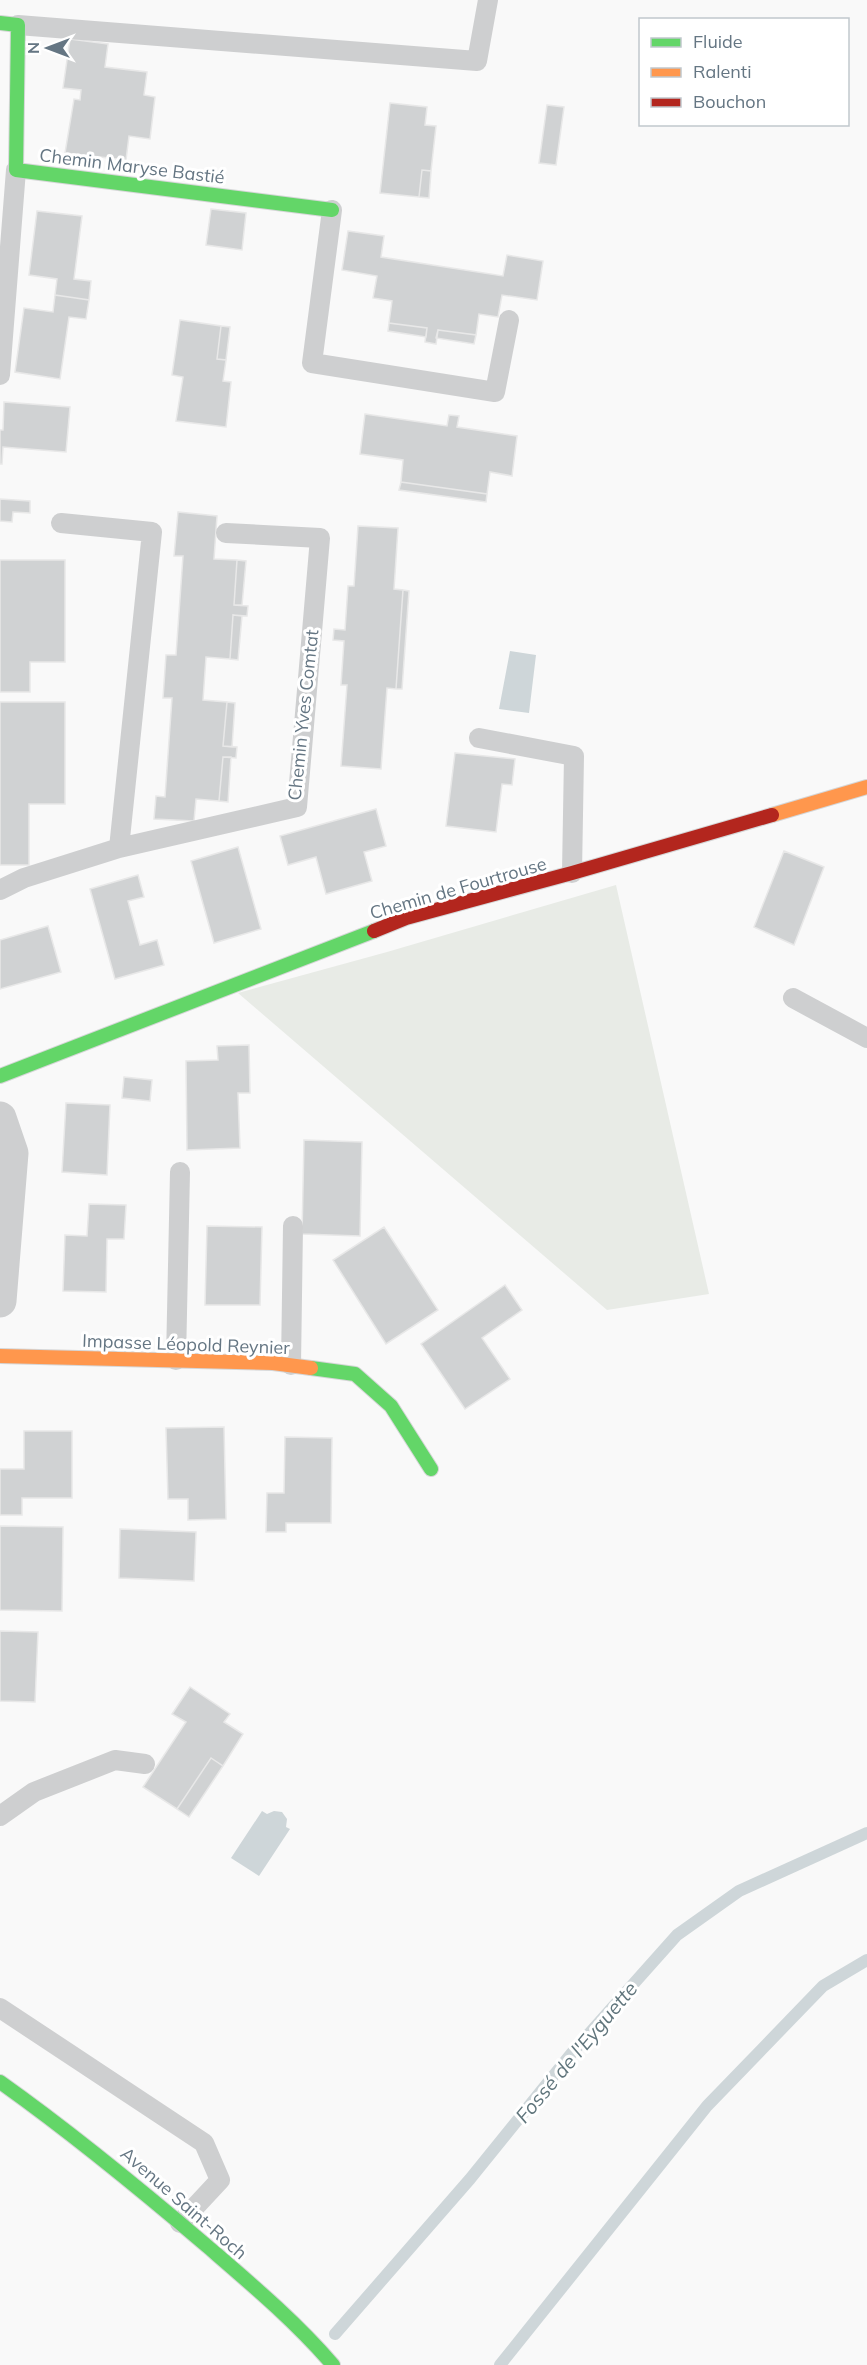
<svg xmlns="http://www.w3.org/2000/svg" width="867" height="2365" font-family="Mulish,sans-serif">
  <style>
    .green { fill: #e8ebe6 }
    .water { fill: #ced6d9 }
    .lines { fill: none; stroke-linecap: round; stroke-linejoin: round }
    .stream { stroke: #ced6d9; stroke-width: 12 }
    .building { fill: #d0d2d3; stroke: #e8e8e8; stroke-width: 1.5 }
    .fast-casing { stroke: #d5d6d7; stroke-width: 16 }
    .slow-casing { stroke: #d5d6d7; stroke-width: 16 }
    .jam-casing { stroke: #d5d6d7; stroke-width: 16 }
    .lane { stroke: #cecfd0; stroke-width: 20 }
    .street { stroke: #cecfd0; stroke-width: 33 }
    .fast { stroke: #63d668; stroke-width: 14 }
    .slow { stroke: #ff974d; stroke-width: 14 }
    .jam { stroke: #b3261e; stroke-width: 14 }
    .labels { text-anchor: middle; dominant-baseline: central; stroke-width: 6; stroke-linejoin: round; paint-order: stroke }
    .street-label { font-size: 18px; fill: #657683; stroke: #fff }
    .water-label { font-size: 20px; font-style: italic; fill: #60757c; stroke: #fff }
  </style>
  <rect width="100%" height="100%" fill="#f9f9f9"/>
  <!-- green -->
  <path class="green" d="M 616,885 L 709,1294 L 607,1310 L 238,993 L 387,952 Z"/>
  <!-- water -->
  <path class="water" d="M 510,651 L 536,655 L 529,713 L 499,709 Z
    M 262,1811 L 267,1814 L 274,1811 L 282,1812 L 287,1819 L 286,1827 L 290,1829 L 259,1876 L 231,1858 Z"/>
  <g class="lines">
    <!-- stream -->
    <path class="stream" d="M 335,2334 L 470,2179 L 571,2054 L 677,1935 L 739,1891 L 867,1833
      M 500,2365 L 707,2106 L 823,1986 L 867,1960"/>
  </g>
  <!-- building -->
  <path class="building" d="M 70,39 L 108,44 L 105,67 L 147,72 L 144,95 L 155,97 L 150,139 L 129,136 L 126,160 L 65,153 L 74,99 L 80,100 L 81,90 L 63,88 Z
    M 390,103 L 427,107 L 425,125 L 436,126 L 431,171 L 422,170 L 419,197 L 380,193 Z
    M 547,105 L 564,107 L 556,165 L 539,163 Z
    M 422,170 L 431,171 L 429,198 L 419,197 Z
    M 211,209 L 246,213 L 242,250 L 206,245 Z
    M 37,211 L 82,216 L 74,279 L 91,281 L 89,300 L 55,295 L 57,279 L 29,275 Z
    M 348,231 L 384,236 L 381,257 L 503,276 L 507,255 L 543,261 L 537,300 L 502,295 L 498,317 L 479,314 L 476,335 L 438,330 L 436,344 L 425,342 L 427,328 L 389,323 L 392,301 L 373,298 L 377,276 L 342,270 Z
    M 55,295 L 89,300 L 86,319 L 69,317 L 60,379 L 15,372 L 24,308 L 53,312 Z
    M 180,320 L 221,326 L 217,359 L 226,360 L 223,381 L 231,382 L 226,427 L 176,421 L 183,377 L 172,375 Z
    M 389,323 L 427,328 L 426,337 L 388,331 Z
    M 221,326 L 230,327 L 226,360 L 217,359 Z
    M 438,330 L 476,335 L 474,344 L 436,338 Z
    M 4,402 L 70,407 L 66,452 L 3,447 L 2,464 L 0,464 L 0,430 L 3,430 Z
    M 365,414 L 447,426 L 449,415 L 459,416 L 457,427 L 517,436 L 512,476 L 490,472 L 487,494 L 401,482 L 403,460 L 360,454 Z
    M 401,482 L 487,494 L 486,502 L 399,490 Z
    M 0,499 L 30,501 L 30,513 L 13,512 L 12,522 L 0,521 Z
    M 178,512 L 217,516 L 214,559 L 237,560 L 234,605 L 248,606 L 247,616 L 233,615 L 230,659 L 206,657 L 203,700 L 227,702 L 223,746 L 237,747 L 236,758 L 223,757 L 219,801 L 196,799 L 194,821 L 154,819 L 156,796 L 165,797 L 172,698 L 163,698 L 166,655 L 176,655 L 183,556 L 174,556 Z
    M 358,526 L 398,528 L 394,589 L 403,590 L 396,689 L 387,688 L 381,769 L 341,766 L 347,685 L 341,685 L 344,641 L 333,640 L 334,629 L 345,630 L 348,586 L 354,586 Z
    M 0,560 L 65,560 L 65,662 L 30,662 L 30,692 L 0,692 Z
    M 237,560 L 246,561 L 242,605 L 234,605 Z
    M 403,590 L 409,591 L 402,689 L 396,689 Z
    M 233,615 L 242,616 L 238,660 L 230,659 Z
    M 0,702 L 65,702 L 65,804 L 29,804 L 29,865 L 0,865 Z
    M 227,702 L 235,703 L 232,747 L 223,746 Z
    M 455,753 L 515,759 L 512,785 L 502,784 L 496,832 L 446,826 Z
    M 223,757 L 231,757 L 228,802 L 219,801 Z
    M 376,809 L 386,846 L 364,852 L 372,881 L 326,894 L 316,857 L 288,865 L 280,836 Z
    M 238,847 L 261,929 L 214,943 L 191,861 Z
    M 784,851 L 824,867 L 794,945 L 754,927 Z
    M 138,875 L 144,897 L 128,901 L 140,945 L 157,940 L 164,965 L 115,979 L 90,889 Z
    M 48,926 L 61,972 L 0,989 L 0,940 Z
    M 249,1045 L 250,1093 L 238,1093 L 240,1148 L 187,1150 L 186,1061 L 218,1060 L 217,1046 Z
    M 124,1077 L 152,1080 L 150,1101 L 122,1098 Z
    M 66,1103 L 110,1105 L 107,1175 L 62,1172 Z
    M 304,1140 L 362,1142 L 360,1236 L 302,1234 Z
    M 89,1204 L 126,1205 L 124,1239 L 107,1239 L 106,1292 L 63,1291 L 65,1235 L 87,1236 Z
    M 207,1226 L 262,1227 L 260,1305 L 205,1305 Z
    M 384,1227 L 438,1310 L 386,1344 L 333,1260 Z
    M 505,1285 L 522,1310 L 482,1338 L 510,1379 L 465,1409 L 421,1344 Z
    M 224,1427 L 226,1519 L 188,1520 L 188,1499 L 168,1499 L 166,1428 Z
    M 24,1431 L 72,1431 L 72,1498 L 22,1498 L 22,1515 L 0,1515 L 0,1469 L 24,1469 Z
    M 285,1437 L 332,1438 L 331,1523 L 286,1523 L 286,1532 L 266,1532 L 267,1493 L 284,1493 Z
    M 0,1526 L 63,1527 L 62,1611 L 0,1610 Z
    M 120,1529 L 196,1532 L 194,1581 L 119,1578 Z
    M 0,1631 L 38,1632 L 35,1702 L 0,1701 Z
    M 190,1687 L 230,1714 L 224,1722 L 243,1734 L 223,1766 L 211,1758 L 177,1809 L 143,1787 L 186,1722 L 172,1714 Z
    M 211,1758 L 223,1766 L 189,1817 L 177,1809 Z"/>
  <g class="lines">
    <!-- fast casing -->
    <g class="fast-casing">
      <path id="fast" d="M 0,23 L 18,25 L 16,170 L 332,210
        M 0,1076 L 374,931
        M 311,1368 L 355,1374 L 391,1406 L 431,1469
        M 0,2082 C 72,2133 140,2189 207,2246 C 251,2284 295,2321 333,2365"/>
    </g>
    <!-- slow casing -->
    <g class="slow-casing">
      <path id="slow" d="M 772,815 L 867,787
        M 0,1356 L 273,1363 L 311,1368"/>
    </g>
    <!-- jam casing -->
    <g class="jam-casing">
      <path id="jam" d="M 374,931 L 406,918 L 572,873 L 772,815"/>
    </g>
    <!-- lane -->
    <path class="lane" d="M 18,25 L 477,61 L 488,0
      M 332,210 L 312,363 L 495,392 L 509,320
      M 0,375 L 16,170
      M 479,738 L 574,756 L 572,873
      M 119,848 L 297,807 L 320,538 L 226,533
      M 0,890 L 24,878 L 119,848 L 152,532 L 61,523
      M 793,998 L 867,1038
      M 176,1360 L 180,1172
      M 291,1365 L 293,1226
      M 0,1816 L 34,1792 L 115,1760 L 145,1764
      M 0,2008 L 204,2143 L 220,2180 L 180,2223"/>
    <!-- street -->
    <path class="street" d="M 0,1118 L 12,1153 L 0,1301"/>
    <!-- fast -->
    <use href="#fast" class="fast"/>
    <!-- slow -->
    <use href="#slow" class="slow"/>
    <!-- jam -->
    <use href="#jam" class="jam"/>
  </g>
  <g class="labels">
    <!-- street labels -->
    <g class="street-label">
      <text transform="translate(132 166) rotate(7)">Chemin Maryse Bastié</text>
      <text transform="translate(303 715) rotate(-84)">Chemin Yves Comtat</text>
      <text transform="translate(458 888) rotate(-16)">Chemin de Fourtrouse</text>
      <text transform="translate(186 1344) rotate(2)">Impasse Léopold Reynier</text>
      <text transform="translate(184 2203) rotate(41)">Avenue Saint-Roch</text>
    </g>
    <!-- water labels -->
    <g class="water-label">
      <text transform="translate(576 2052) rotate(-50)">Fossé de l'Eyguette</text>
    </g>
  </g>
  <!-- legend -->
  <rect x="639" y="18" width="210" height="108" fill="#ffffff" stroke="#c1c8cd" stroke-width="1.5"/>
  <rect x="651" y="38" width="30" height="9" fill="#63d668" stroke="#c1c8cd" stroke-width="1.5"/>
  <text x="693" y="48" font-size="18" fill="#657683">Fluide</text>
  <rect x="651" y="68" width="30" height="9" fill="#ff974d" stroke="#c1c8cd" stroke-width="1.5"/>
  <text x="693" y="78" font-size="18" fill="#657683">Ralenti</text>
  <rect x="651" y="98" width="30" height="9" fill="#b3261e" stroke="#c1c8cd" stroke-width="1.5"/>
  <text x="693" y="108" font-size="18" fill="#657683">Bouchon</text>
  <!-- north arrow -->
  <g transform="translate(48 48) rotate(270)" stroke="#ffffff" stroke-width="4.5" paint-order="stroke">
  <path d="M0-4.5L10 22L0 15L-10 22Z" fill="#657683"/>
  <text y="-9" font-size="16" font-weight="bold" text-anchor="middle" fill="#657683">N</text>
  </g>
</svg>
